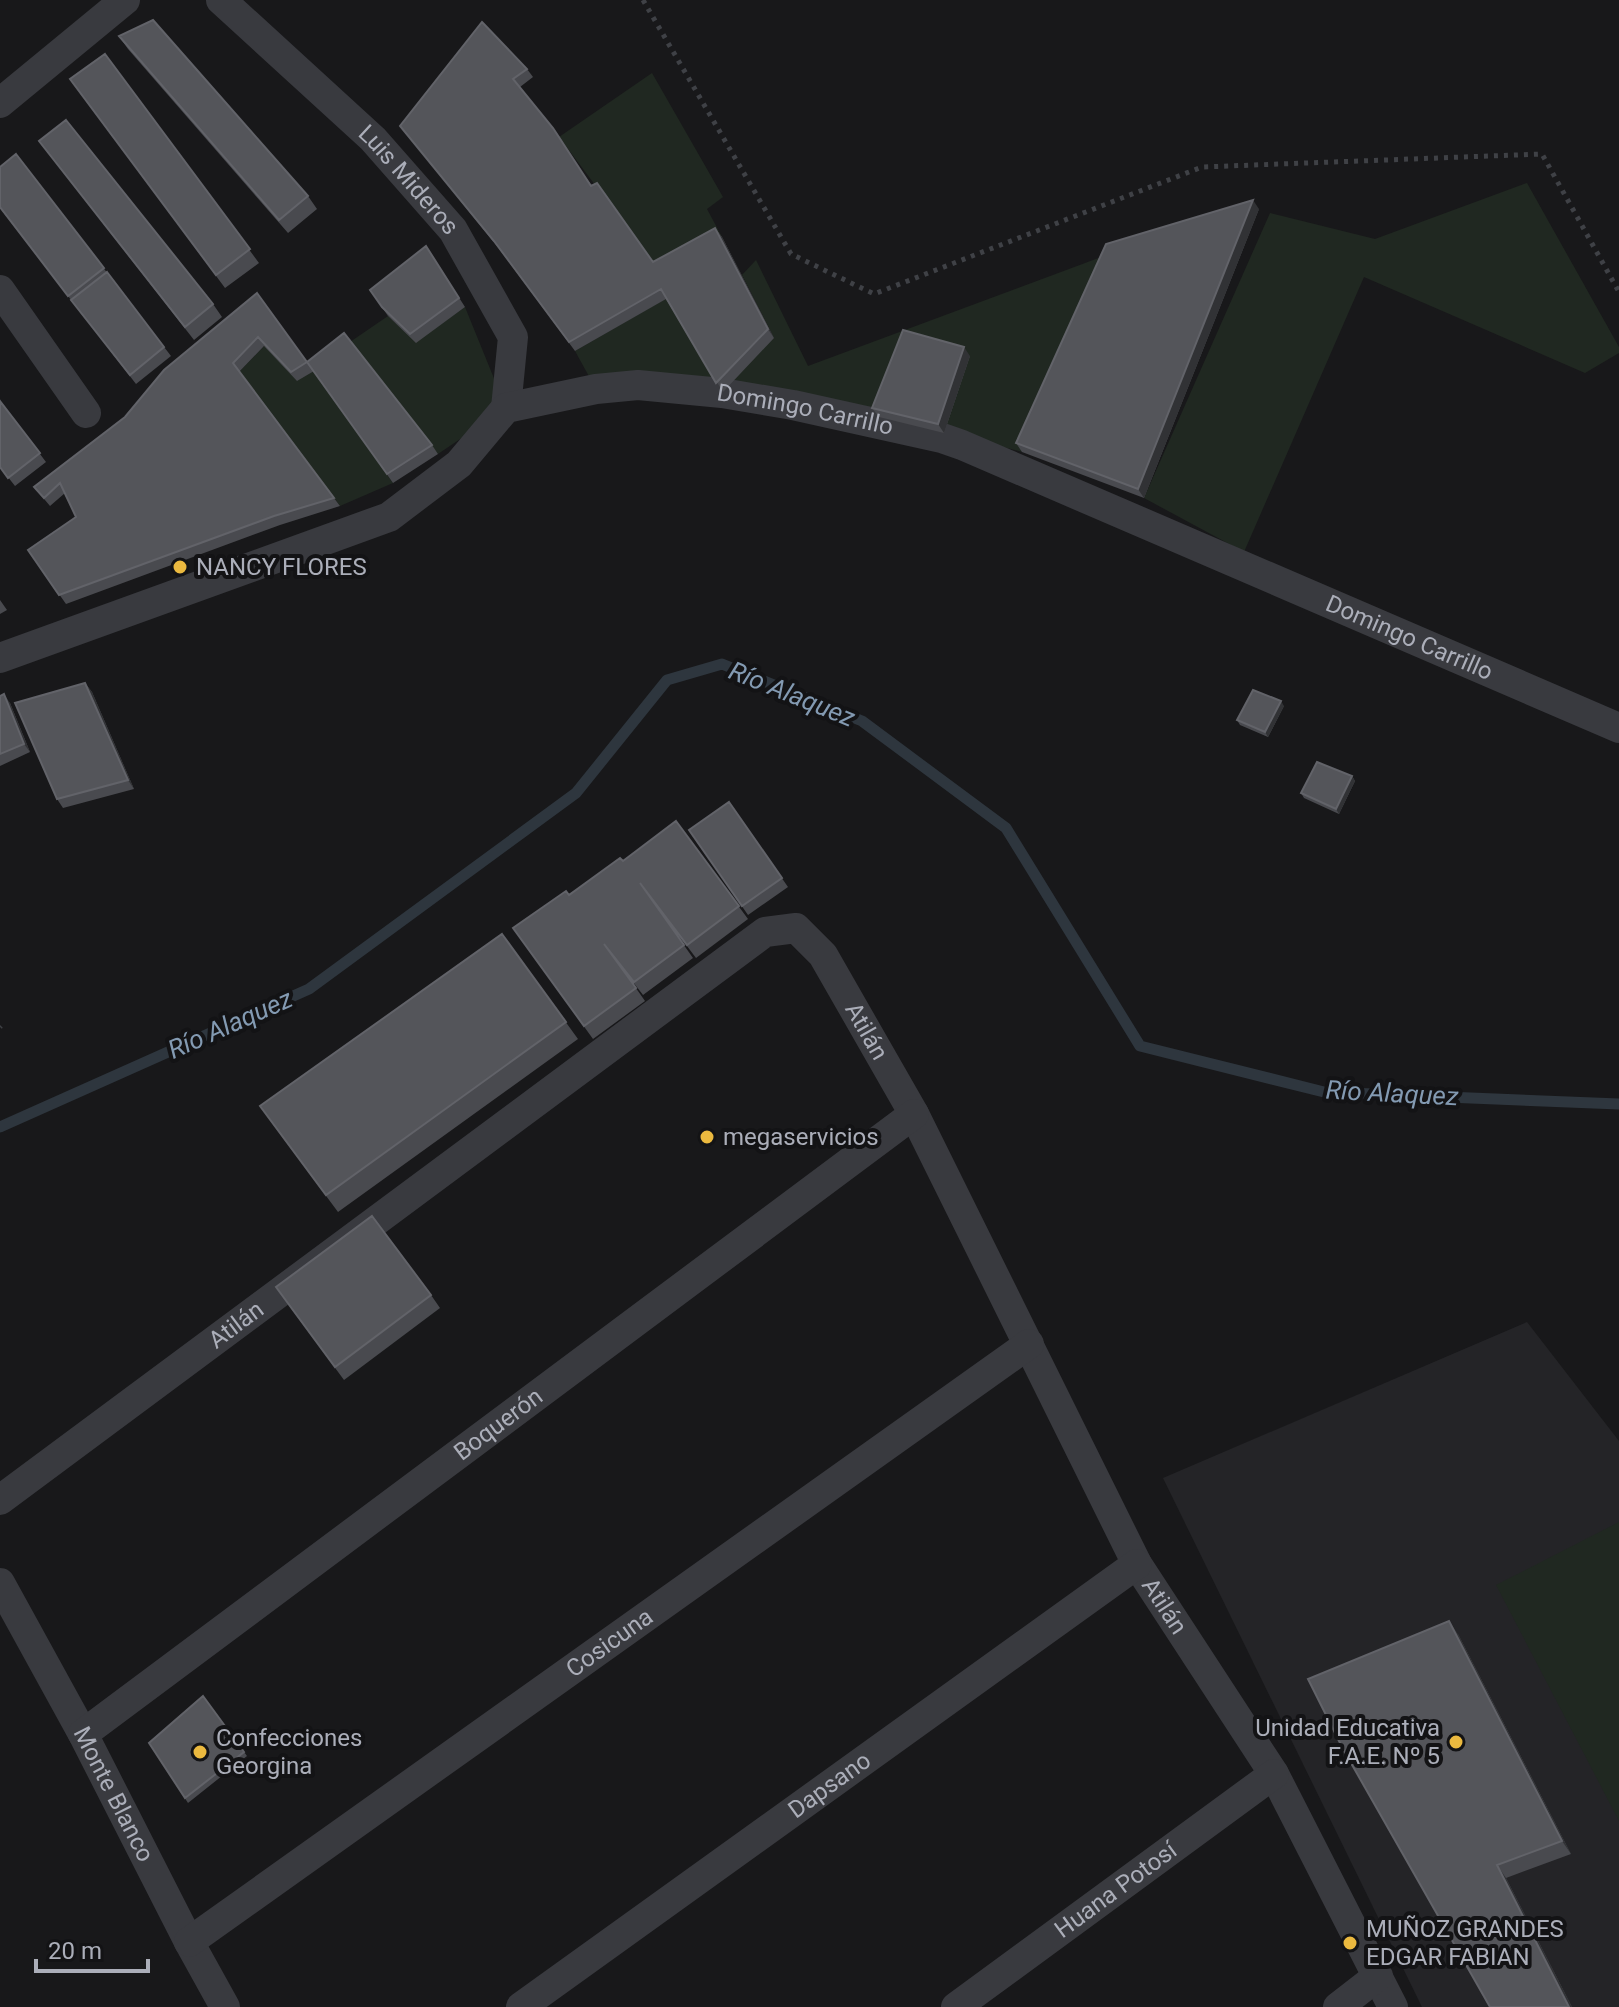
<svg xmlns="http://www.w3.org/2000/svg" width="1619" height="2007" font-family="Roboto,sans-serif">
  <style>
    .built { fill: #242427 }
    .green { fill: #202821 }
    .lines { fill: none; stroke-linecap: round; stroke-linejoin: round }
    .stream { stroke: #2e363e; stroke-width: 11 }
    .path { stroke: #3f4146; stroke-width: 5; stroke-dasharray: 4 6; stroke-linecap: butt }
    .minor { stroke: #393a3f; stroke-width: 30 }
    .wall { fill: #494a4f }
    .shaded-wall { fill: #313235 }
    .building { fill: #54555a; stroke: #626369; stroke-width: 2 }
    .poi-dot { fill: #ebb93f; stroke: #131315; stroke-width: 3 }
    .labels { text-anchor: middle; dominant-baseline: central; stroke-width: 8; stroke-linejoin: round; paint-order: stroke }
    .street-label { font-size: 24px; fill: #abaeb9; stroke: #131315 }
    .poi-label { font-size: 24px; fill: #abaeb9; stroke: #131315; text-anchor: start }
    .water-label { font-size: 26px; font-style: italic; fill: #839ab2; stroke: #131315 }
  </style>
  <rect width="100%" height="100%" fill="#18181a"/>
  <!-- built -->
  <path class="built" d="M 1527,1322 L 1619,1441 L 1619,2007 L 1422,2007 L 1163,1478 Z"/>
  <!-- green -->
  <path class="green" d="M 652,73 L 723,197 L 707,209 L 722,237 L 659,270 L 559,137 Z
    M 1527,183 L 1619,347 L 1619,353 L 1585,373 L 1364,277 L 1244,552 L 1144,498 L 1270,213 L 1375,239 Z
    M 1112,253 L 1023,452 L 879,417 L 596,389 L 575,351 L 667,298 L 774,338 L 742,275 L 756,260 L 808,366 Z
    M 465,307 L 506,408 L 438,454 L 350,342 L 388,316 L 416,342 Z
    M 264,346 L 314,371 L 393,483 L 340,506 L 239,372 Z
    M 1619,1522 L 1619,1821 L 1496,1585 Z"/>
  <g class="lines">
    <!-- stream -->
    <path class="stream" d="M 0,1127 L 309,989 L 576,793 L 667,680 L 722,664 L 862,721 L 1006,828 L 1140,1046 L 1324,1092 L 1619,1104"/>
    <!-- path -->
    <path class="path" d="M 643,0 L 791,254 L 874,294 L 1202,167 L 1542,154 L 1619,292
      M 0,1027 L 1,1026"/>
    <!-- minor -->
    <g class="minor">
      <path id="s1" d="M 221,0 L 373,139 L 453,230 L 513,337 L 506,408"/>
      <path d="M 0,103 L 125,0"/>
      <path d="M 0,290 L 86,413"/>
      <path id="s2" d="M 0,658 L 389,517 L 459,464 L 506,408 L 596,389 L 638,385 L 722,393 L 793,405 L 942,438 L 962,445 L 1619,728"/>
      <path id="s3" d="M 0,1500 L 765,932 L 796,928 L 823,955 L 914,1114 L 1137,1564 L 1274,1774 L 1393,2007"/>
      <path id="s4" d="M 0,1583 L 83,1734 L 189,1942 L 225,2007"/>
      <path id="s5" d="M 83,1734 L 914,1114"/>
      <path id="s6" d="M 189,1942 L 1029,1344"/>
      <path id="s7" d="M 521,2007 L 1137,1564"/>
      <path id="s8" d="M 956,2007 L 1274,1774"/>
      <path d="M 1338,2007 L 1378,1976"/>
    </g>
  </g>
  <!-- wall -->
  <path class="wall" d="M 119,36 L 308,196 L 317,209 L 288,233 L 128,49 Z
    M 105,54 L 259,263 L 225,288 L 80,92 Z
    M 527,69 L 533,77 L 520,87 L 592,186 L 653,262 L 715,228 L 722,237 L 774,338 L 723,392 L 666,299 L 575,351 L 500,250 L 400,126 Z
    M 39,141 L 213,304 L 222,317 L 194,340 Z
    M 16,154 L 171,356 L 136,384 L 0,208 L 0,167 Z
    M 1259,209 L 1144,498 L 1022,452 L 1016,443 Z
    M 432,255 L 465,307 L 416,343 L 388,316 L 370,290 Z
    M 257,293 L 307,362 L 432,445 L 438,454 L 393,483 L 314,371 L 297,381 L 264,346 L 239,372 L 340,506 L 280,525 L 66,604 L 28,550 L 76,517 L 65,493 L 50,506 L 34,487 L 125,417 Z
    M 970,356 L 944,433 L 879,417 L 872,408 Z
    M 0,401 L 46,462 L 15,486 L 0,467 Z
    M 0,600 L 7,610 L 0,614 Z
    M 85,683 L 92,692 L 134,789 L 63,808 L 57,799 Z
    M 0,696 L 10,703 L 30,752 L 0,766 Z
    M 1284,706 L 1268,737 L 1240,725 L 1237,720 Z
    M 1352,776 L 1355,781 L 1339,814 L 1304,798 L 1301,793 Z
    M 729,802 L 788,887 L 748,915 L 689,830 Z
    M 676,821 L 748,919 L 696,958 L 650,897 L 693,958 L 643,995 L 617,961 L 645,1001 L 593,1039 L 513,928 L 623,861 Z
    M 502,934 L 578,1039 L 338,1212 L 272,1123 Z
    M 431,1295 L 440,1308 L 344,1380 L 285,1300 Z
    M 1458,1634 L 1571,1854 L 1506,1878 L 1572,2007 L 1490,2007 Z
    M 203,1696 L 247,1756 L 188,1803 L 149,1743 Z"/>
  <!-- shaded-wall -->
  <path class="shaded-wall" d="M 1253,200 L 1259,209 L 1144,498 L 1138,489 Z
    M 715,228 L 722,237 L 774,338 L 768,329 Z
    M 964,347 L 970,356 L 944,433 L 938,424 Z
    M 85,683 L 92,692 L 134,789 L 128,780 Z
    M 4,694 L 10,703 L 30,752 L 24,744 Z
    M 1281,701 L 1284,706 L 1268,737 L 1265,732 Z
    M 1352,776 L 1355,781 L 1339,814 L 1336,809 Z
    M 1449,1621 L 1458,1634 L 1571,1854 L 1562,1841 Z
    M 1497,1865 L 1506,1878 L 1572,2007 L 1569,2007 Z"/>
  <!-- building -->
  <path class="building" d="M 153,20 L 308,196 L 279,220 L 119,36 Z
    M 482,22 L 527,69 L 513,79 L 553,128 L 591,186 L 597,183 L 653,262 L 715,228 L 768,329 L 716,383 L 661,289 L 569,342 L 494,241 L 400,126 Z
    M 105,54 L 250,249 L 216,275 L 70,79 Z
    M 66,120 L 213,304 L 185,327 L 39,141 Z
    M 16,154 L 104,268 L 68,296 L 0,207 L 0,167 Z
    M 1253,200 L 1138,489 L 1016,443 L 1106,244 Z
    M 426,246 L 459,298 L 410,334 L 382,307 L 370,290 Z
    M 107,272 L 164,347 L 130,375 L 71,300 Z
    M 257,293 L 307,362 L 344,333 L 432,445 L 387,474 L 307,362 L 291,372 L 258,337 L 233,363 L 334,498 L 274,516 L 59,595 L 28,550 L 76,517 L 60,483 L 44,498 L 34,487 L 125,417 L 164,370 Z
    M 903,330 L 964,347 L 938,424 L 872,408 Z
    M 0,401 L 40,453 L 8,478 L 0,467 Z
    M 85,683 L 128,780 L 57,799 L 15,703 Z
    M 1253,690 L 1281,701 L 1265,732 L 1237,720 Z
    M 4,694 L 24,744 L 0,754 L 0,696 Z
    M 1317,762 L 1352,776 L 1336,809 L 1301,793 Z
    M 729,802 L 782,878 L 742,906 L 689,830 Z
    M 676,821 L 739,906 L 687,945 L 640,883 L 684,945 L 634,982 L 604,944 L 636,988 L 584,1026 L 513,928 L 566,891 L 569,895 L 620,858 L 623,861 Z
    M 502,934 L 566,1022 L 326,1195 L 260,1106 Z
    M 372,1216 L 431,1295 L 335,1367 L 276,1287 Z
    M 1449,1621 L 1562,1841 L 1497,1865 L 1569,2007 L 1490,2007 L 1343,1749 L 1308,1679 Z
    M 203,1696 L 244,1752 L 185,1798 L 149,1743 Z"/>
  <!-- markers -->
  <g class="poi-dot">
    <circle cx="180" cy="567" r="8"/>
    <circle cx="707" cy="1137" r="8"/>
    <circle cx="1456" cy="1742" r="8"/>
    <circle cx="200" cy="1752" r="8"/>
    <circle cx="1350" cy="1943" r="8"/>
  </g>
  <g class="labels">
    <!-- street labels -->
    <g class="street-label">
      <text stroke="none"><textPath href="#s1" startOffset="260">Luis Mideros</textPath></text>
      <text stroke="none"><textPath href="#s2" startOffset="878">Domingo Carrillo</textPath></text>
      <text stroke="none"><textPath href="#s2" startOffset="1526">Domingo Carrillo</textPath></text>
      <text stroke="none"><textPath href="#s3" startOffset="1110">Atilán</textPath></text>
      <text stroke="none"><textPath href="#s3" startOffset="294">Atilán</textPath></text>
      <text stroke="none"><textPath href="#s5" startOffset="518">Boquerón</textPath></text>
      <text stroke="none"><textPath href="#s3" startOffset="1758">Atilán</textPath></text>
      <text stroke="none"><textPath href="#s6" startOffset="516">Cosicuna</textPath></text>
      <text stroke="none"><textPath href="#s7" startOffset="380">Dapsano</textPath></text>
      <text stroke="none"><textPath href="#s4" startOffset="240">Monte Blanco</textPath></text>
      <text stroke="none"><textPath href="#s8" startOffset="198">Huana Potosí</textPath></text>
    </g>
    <!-- poi labels -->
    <g class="poi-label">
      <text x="196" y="567">NANCY FLORES</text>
      <text x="723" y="1137">megaservicios</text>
      <text x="1440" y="1728" text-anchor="end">Unidad Educativa<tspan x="1440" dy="28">F.A.E. Nº 5</tspan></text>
      <text x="216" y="1738">Confecciones<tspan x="216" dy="28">Georgina</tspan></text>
      <text x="1366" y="1929">MUÑOZ GRANDES<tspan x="1366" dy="28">EDGAR FABIAN</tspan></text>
    </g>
    <!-- water labels -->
    <g class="water-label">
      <text transform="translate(792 694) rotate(22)">Río Alaquez</text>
      <text transform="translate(230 1024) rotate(-24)">Río Alaquez</text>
      <text transform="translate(1392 1093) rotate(3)">Río Alaquez</text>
    </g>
  </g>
  <!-- scale -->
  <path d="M36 1959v12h112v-12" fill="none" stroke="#abaeb9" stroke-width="4"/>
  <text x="48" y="1959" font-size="24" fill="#abaeb9" stroke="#131315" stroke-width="6" paint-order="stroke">20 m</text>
</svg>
